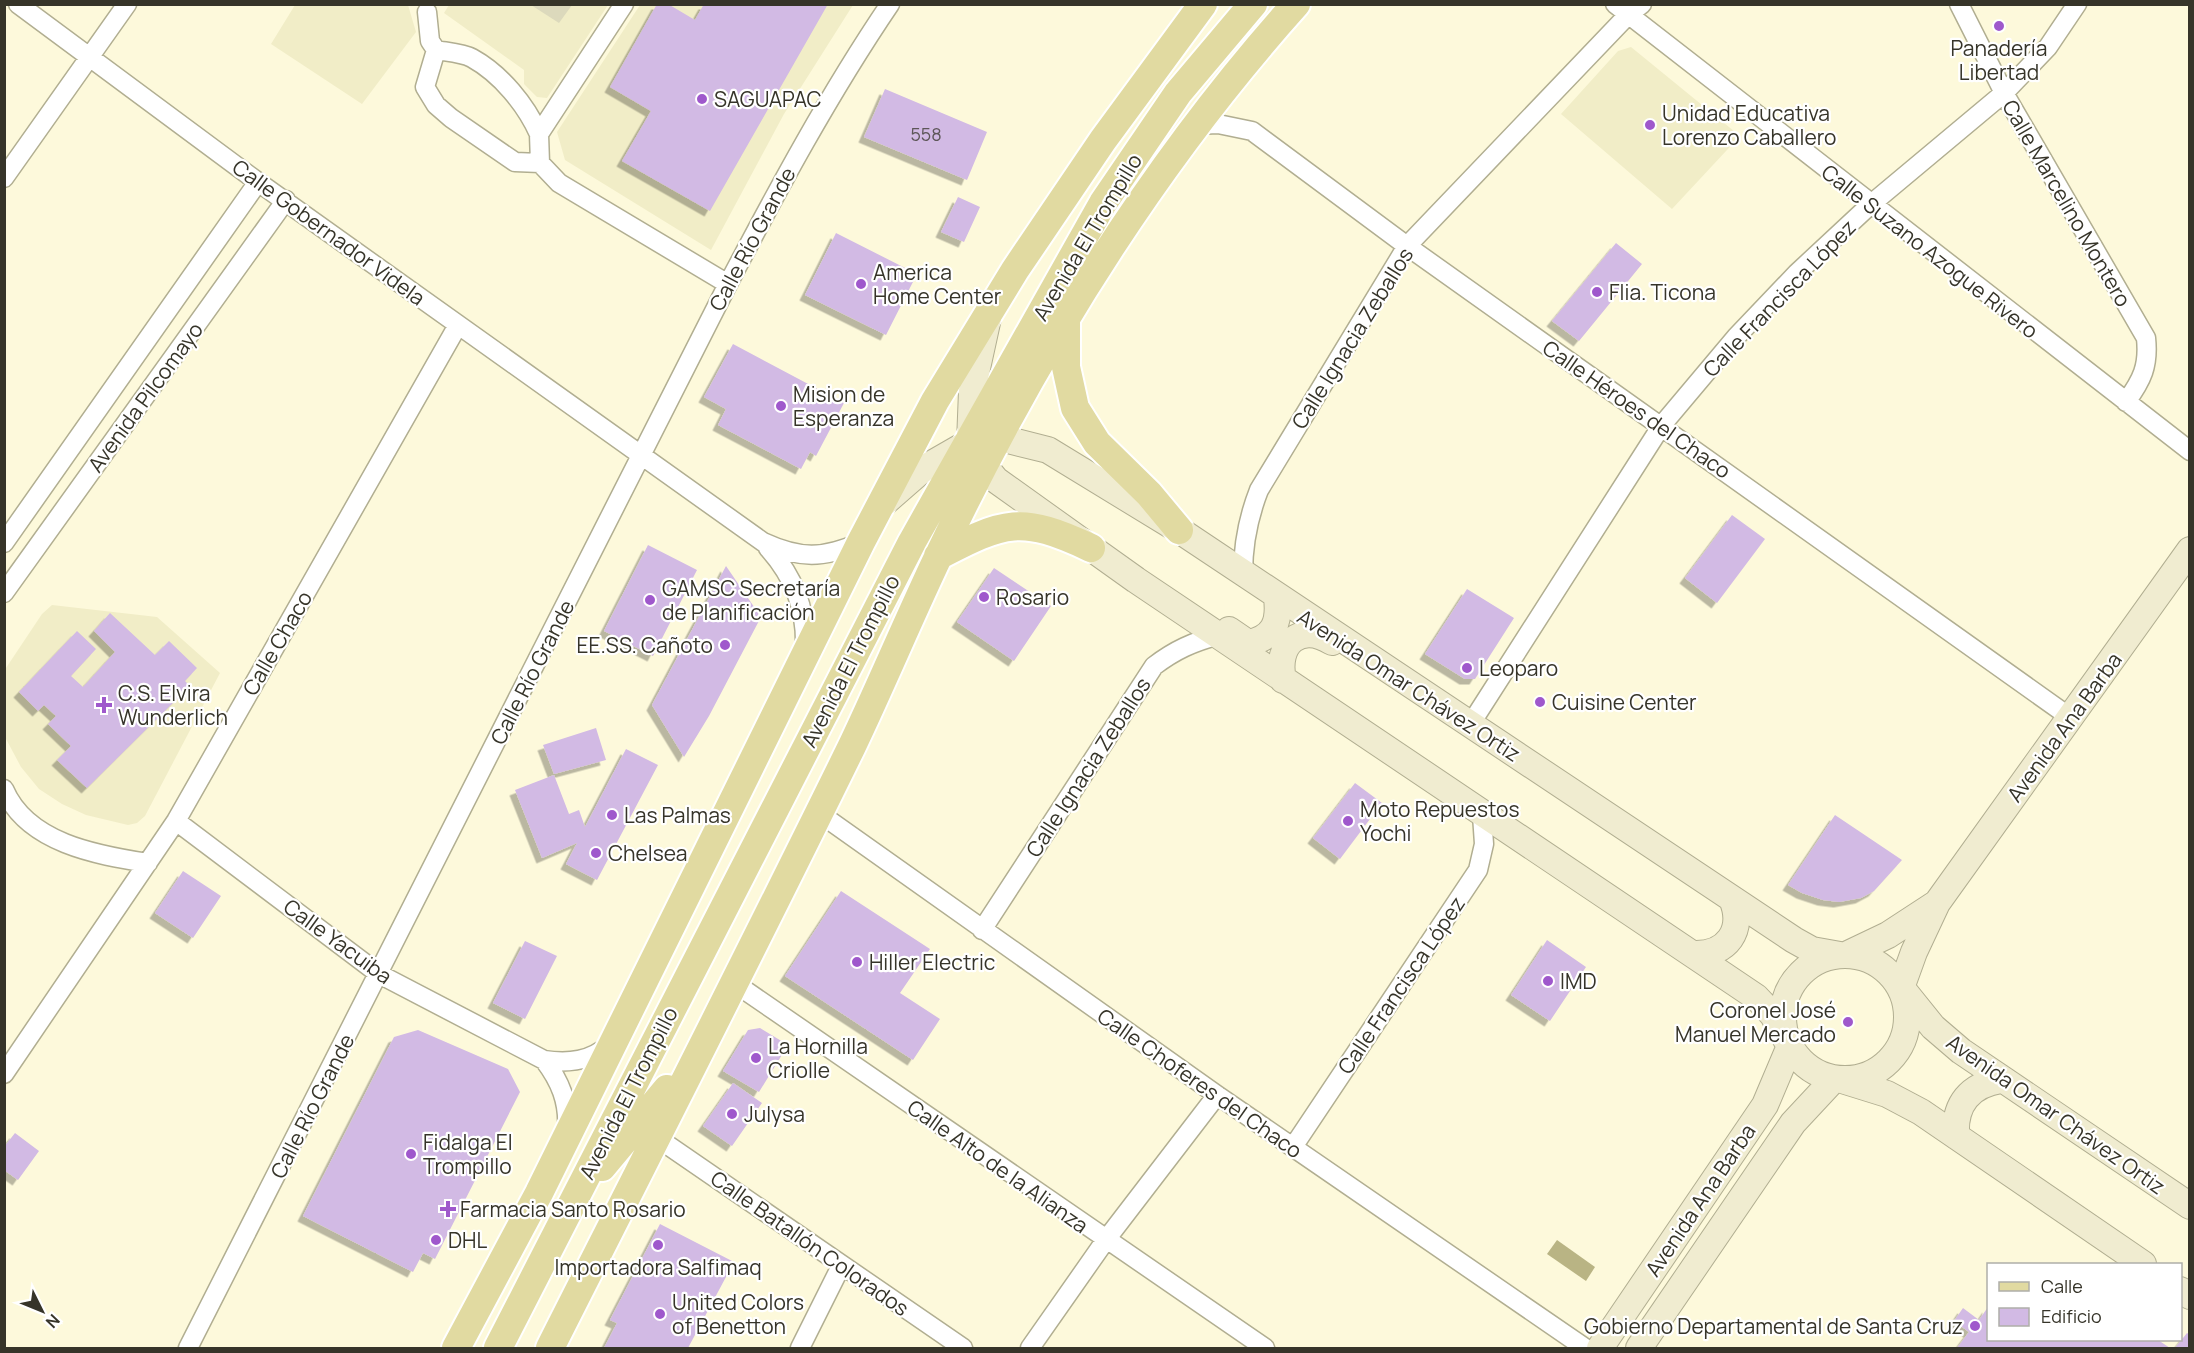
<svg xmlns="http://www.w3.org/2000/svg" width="2194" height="1353" font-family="Manrope,sans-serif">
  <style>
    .built { fill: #f1edc7 }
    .garden { fill: #dcd9bc }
    .water { fill: #b9b484 }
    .building { fill: #d2bae4; filter: url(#shadow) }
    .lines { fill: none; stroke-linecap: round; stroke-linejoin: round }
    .street-casing { stroke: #b1ae91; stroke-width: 21 }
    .secondary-casing { stroke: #b1ae91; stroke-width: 28 }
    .primary-casing { stroke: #fff; stroke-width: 32 }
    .street { stroke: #fff; stroke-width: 18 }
    .secondary { stroke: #f0ecd0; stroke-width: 26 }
    .primary { stroke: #e1daa1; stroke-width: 28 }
    .poi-dot { fill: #9f58cc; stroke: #fff; stroke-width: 2 }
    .labels { text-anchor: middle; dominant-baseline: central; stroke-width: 4.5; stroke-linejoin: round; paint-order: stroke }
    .number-label { font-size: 18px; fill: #5d5658 }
    .poi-label { font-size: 21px; fill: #363429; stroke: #fff; text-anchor: start }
    .street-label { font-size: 21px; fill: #363429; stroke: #fff }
  </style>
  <defs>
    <filter id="shadow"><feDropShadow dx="-5.5" dy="5.5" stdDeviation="0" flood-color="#0004"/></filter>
  </defs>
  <rect width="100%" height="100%" fill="#fdf9db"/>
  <!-- built -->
  <path class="built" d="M 295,5 L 408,5 L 416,32 L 362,104 L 271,44 Z
    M 449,5 L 608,5 L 547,98 L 537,97 L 524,84 L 524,70 L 444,13 Z
    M 640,5 L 853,5 L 784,114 L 711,250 L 565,160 L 557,132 Z
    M 1631,47 L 1740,136 L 1672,209 L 1561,114 L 1618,51 Z
    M 52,605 L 157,617 L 220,673 L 145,816 L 137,823 L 128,825 L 86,815 L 62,804 L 39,789 L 21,767 L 5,737 L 4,671 L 42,614 Z"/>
  <!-- garden -->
  <path class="garden" d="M 531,5 L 572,5 L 559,23 Z"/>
  <!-- water -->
  <path class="water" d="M 1557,1240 L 1595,1267 L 1586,1281 L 1547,1254 Z"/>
  <!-- building -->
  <path class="building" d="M 657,4 L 668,4 L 695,20 L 704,4 L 828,4 L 710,211 L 622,161 L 651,111 L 610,87 Z
    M 885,89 L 987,132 L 967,180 L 864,137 Z
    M 958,197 L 980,207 L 964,242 L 941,232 Z
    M 836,233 L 917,274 L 886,335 L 805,295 Z
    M 1616,243 L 1642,264 L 1579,341 L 1552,321 Z
    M 733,344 L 844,403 L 816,456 L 810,452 L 801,469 L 718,425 L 726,409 L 704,397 Z
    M 1732,515 L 1765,539 L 1717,603 L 1685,578 Z
    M 648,545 L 697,570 L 653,656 L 604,631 Z
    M 726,566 L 761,617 L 709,716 L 684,757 L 652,705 Z
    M 994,568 L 1051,606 L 1014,661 L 957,622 Z
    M 1467,589 L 1514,618 L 1475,679 L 1465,679 L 1425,654 Z
    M 110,613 L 155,655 L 169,641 L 197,668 L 185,681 L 190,686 L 87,788 L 57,760 L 71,746 L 48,724 L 56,716 L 44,705 L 38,711 L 19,692 L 77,631 L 96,649 L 71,676 L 83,687 L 115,652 L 94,631 Z
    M 596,728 L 606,760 L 554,774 L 543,745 Z
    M 626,749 L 658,765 L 597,880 L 566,864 L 577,843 L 542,858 L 515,790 L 554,775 L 569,814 L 579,810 L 585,827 Z
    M 1355,783 L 1382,803 L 1340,859 L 1313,838 Z
    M 1835,815 L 1902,860 L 1874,891 L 1861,898 L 1839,902 L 1823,900 L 1802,893 L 1788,885 Z
    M 183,871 L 221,896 L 193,938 L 155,913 Z
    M 841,891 L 930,949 L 900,993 L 940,1019 L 913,1060 L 785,976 Z
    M 1547,940 L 1586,967 L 1550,1021 L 1511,995 Z
    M 525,941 L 557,956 L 525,1019 L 493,1003 Z
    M 760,1028 L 788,1045 L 759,1092 L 723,1071 L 748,1030 Z
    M 418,1030 L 508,1069 L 520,1092 L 435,1259 L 423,1253 L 413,1272 L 303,1216 L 394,1037 Z
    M 733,1083 L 762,1103 L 732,1146 L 703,1126 Z
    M 15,1133 L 39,1151 L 18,1180 L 4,1170 L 4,1147 Z
    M 660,1224 L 734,1262 L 688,1348 L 604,1348 L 617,1323 L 610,1320 Z
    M 1988,1307 L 1988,1340 L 2158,1340 L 2170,1348 L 1957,1348 L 1969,1332 L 1954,1321 L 1963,1308 L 1979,1320 Z
    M 2187,1333 L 2190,1335 L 2190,1348 L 2175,1348 Z"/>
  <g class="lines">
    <!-- street casing -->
    <g class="street-casing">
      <path id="street" d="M 18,4 L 258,182 L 763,542 C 800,559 823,559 861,542
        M 624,4 L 539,134 L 540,163 L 559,183 L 728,284
        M 1615,4 L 2190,451
        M 1959,4 L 2004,93 L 2146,338 C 2149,366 2142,380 2126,402
        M 427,12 L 430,41 L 436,50 C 447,52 463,53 472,58 C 501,74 526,105 539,134
        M 436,50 L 425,87 L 436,105 L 451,118 L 515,162 L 540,163
        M 1196,125 L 1218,124 L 1252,131 L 1407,246 L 2071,718
        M 4,178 L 127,4
        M 4,543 L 258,182
        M 768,548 C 794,577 806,608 805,647
        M 1243,574 C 1243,543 1248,518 1259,490 L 1407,246 L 1627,16 L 1642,4
        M 4,593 L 286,200
        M 1470,725 L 1662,425 L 1736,337 L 1797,273 L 1870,205 L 2004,93 L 2048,47 L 2077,4
        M 4,789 C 27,843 96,855 148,863
        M 819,813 L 1217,1095 L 1585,1348
        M 176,821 L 379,974 L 544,1060 C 569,1064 591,1061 610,1044
        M 982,930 L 1154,666 C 1175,650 1193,642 1219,635
        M 733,982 L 1265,1348
        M 544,1060 C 560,1081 569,1102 567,1130
        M 4,1074 L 176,821 L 458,325
        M 656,1137 L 963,1348
        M 1293,1147 L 1478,870 L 1484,844 L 1482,815
        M 188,1348 L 728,284 C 778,189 829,94 890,4
        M 800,1348 L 841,1266
        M 1030,1348 L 1105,1241 L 1217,1095"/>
    </g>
    <!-- secondary casing -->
    <g class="secondary-casing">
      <path id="secondary" d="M 988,318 L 972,391 L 970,442 L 977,457 L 996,480 L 1136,580 L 1756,997 L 1773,1015 L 1787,1041
        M 884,503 L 923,469 L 970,442 L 1000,438 L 1048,450 L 1179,530 L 1794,940 L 1812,950 L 1840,955
        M 1229,630 L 1248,643 C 1274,638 1280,622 1277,598
        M 1283,680 C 1275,644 1300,622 1332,642
        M 1694,954 C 1727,955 1745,930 1732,899
        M1783 1017a62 62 0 1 1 124 0a62 62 0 1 1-124 0Z
        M 1846,955 L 1888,935 L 1937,903
        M 1901,988 L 1914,952 L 1937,903 L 2190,550
        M 1904,991 L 1933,1027 L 1961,1051 L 2190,1206
        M 1842,1080 L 1887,1094 L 1921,1112 L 2143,1264
        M 1956,1136 C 1954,1104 1970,1085 2001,1080
        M 2180,1290 L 2190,1296
        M 1600,1348 L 1765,1105 L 1790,1046
        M 1639,1348 L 1793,1123 L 1834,1079"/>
    </g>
    <!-- primary casing -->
    <g class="primary-casing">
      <path id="primary" d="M 1066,320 L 1066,367 L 1075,408 L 1097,443 L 1149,494 L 1179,530
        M 938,556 C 1005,521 1021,515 1091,548
        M 602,1167 L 667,1089
        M 456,1348 L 539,1193 L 861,542 L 935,401 L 1015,270 L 1103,140 L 1203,4
        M 498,1348 L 912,542 L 1103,203 L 1178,93 L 1253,4
        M 550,1348 C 651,1148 753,948 852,746 C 882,683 909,618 939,555 C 1033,358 1149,168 1296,4"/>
    </g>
    <!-- street -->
    <use href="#street" class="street"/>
    <!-- secondary -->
    <use href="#secondary" class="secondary"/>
    <!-- primary -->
    <use href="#primary" class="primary"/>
  </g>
  <!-- markers -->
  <g class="poi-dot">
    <circle cx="1999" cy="26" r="6"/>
    <circle cx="702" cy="99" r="6"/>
    <circle cx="1650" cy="125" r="6"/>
    <circle cx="861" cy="284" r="6"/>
    <circle cx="1597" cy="292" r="6"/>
    <circle cx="781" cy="406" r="6"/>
    <circle cx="984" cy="597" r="6"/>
    <circle cx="650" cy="600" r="6"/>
    <circle cx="725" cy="645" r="6"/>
    <circle cx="1467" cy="668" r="6"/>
    <circle cx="1540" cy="702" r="6"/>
    <path d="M101 696h6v6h6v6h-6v6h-6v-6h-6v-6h6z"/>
    <circle cx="612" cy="815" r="6"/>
    <circle cx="1348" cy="821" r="6"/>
    <circle cx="596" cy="853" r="6"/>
    <circle cx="857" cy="962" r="6"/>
    <circle cx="1548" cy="981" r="6"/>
    <circle cx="1848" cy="1022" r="6"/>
    <circle cx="756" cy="1058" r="6"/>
    <circle cx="732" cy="1114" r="6"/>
    <circle cx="411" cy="1154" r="6"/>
    <path d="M445 1200h6v6h6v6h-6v6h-6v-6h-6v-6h6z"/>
    <circle cx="436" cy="1240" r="6"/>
    <circle cx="658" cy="1245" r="6"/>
    <circle cx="660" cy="1314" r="6"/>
    <circle cx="1975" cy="1326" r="6"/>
  </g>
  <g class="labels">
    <!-- number labels -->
    <g class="number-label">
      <text x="926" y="134">558</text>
    </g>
    <!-- poi labels -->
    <g class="poi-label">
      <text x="1999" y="48" text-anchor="middle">Panadería<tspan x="1999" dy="24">Libertad</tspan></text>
      <text x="714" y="99">SAGUAPAC</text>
      <text x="1662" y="113">Unidad Educativa<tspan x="1662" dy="24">Lorenzo Caballero</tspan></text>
      <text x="873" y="272">America<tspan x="873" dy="24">Home Center</tspan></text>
      <text x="1609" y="292">Flia. Ticona</text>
      <text x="793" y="394">Mision de<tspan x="793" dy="24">Esperanza</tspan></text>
      <text x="662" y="588">GAMSC Secretaría<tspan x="662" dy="24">de Planificación</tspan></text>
      <text x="996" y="597">Rosario</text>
      <text x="713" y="645" text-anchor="end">EE.SS. Cañoto</text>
      <text x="1479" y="668">Leoparo</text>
      <text x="118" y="693">C.S. Elvira<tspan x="118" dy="24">Wunderlich</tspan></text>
      <text x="1552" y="702">Cuisine Center</text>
      <text x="1360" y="809">Moto Repuestos<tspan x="1360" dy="24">Yochi</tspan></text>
      <text x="624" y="815">Las Palmas</text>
      <text x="608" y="853">Chelsea</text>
      <text x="869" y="962">Hiller Electric</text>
      <text x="1560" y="981">IMD</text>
      <text x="1836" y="1010" text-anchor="end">Coronel José<tspan x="1836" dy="24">Manuel Mercado</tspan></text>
      <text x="768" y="1046">La Hornilla<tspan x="768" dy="24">Criolle</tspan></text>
      <text x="744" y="1114">Julysa</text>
      <text x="423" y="1142">Fidalga El<tspan x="423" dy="24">Trompillo</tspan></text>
      <text x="460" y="1209">Farmacia Santo Rosario</text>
      <text x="448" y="1240">DHL</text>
      <text x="658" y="1267" text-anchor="middle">Importadora Salfimaq</text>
      <text x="672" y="1302">United Colors<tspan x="672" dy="24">of Benetton</tspan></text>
      <text x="1963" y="1326" text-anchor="end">Gobierno Departamental de Santa Cruz</text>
    </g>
    <!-- street labels -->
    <g class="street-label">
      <text transform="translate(2067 203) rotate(60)">Calle Marcelino Montero</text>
      <text transform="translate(329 232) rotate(36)">Calle Gobernador Videla</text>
      <text transform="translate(1087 237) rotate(-59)">Avenida El Trompillo</text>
      <text transform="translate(752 239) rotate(-62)">Calle Río Grande</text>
      <text transform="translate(1930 251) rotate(38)">Calle Suzano Azogue Rivero</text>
      <text transform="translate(1779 298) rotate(-46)">Calle Francisca López</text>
      <text transform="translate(1352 338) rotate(-58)">Calle Ignacia Zeballos</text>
      <text transform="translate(145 397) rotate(-54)">Avenida Pilcomayo</text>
      <text transform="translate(1637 409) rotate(35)">Calle Héroes del Chaco</text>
      <text transform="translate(277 643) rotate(-60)">Calle Chaco</text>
      <text transform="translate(850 661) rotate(-63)">Avenida El Trompillo</text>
      <text transform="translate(532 672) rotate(-63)">Calle Río Grande</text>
      <text transform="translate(1409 685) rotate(33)">Avenida Omar Chávez Ortiz</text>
      <text transform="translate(2064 727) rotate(-54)">Avenida Ana Barba</text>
      <text transform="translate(1088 767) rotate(-57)">Calle Ignacia Zeballos</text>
      <text transform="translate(338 941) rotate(36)">Calle Yacuiba</text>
      <text transform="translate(1401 985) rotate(-56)">Calle Francisca López</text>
      <text transform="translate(1200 1083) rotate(35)">Calle Choferes del Chaco</text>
      <text transform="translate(628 1093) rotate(-63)">Avenida El Trompillo</text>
      <text transform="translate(312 1106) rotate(-63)">Calle Río Grande</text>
      <text transform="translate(2056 1114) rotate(35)">Avenida Omar Chávez Ortiz</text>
      <text transform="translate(998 1166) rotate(35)">Calle Alto de la Alianza</text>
      <text transform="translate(1700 1200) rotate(-56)">Avenida Ana Barba</text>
      <text transform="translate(810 1243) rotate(35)">Calle Batallón Colorados</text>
    </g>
  </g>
  <!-- border -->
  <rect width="2194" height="1353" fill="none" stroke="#363429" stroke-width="12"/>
  <!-- legend -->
  <rect x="1987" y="1263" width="195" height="78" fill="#ffffff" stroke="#afaea9" stroke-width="1.5"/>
  <rect x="1999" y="1282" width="30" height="9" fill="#e1daa1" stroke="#afaea9" stroke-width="1.5"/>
  <text x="2041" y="1293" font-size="18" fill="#363429">Calle</text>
  <rect x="1999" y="1308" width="30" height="18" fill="#d2bae4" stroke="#afaea9" stroke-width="1.5"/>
  <text x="2041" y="1323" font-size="18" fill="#363429">Edificio</text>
  <!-- north arrow -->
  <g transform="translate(42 1311) rotate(133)" stroke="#ffffff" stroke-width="4.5" paint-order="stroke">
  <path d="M0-4.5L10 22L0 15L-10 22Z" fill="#363429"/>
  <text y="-9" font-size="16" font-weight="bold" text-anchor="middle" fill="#363429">N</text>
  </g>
</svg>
